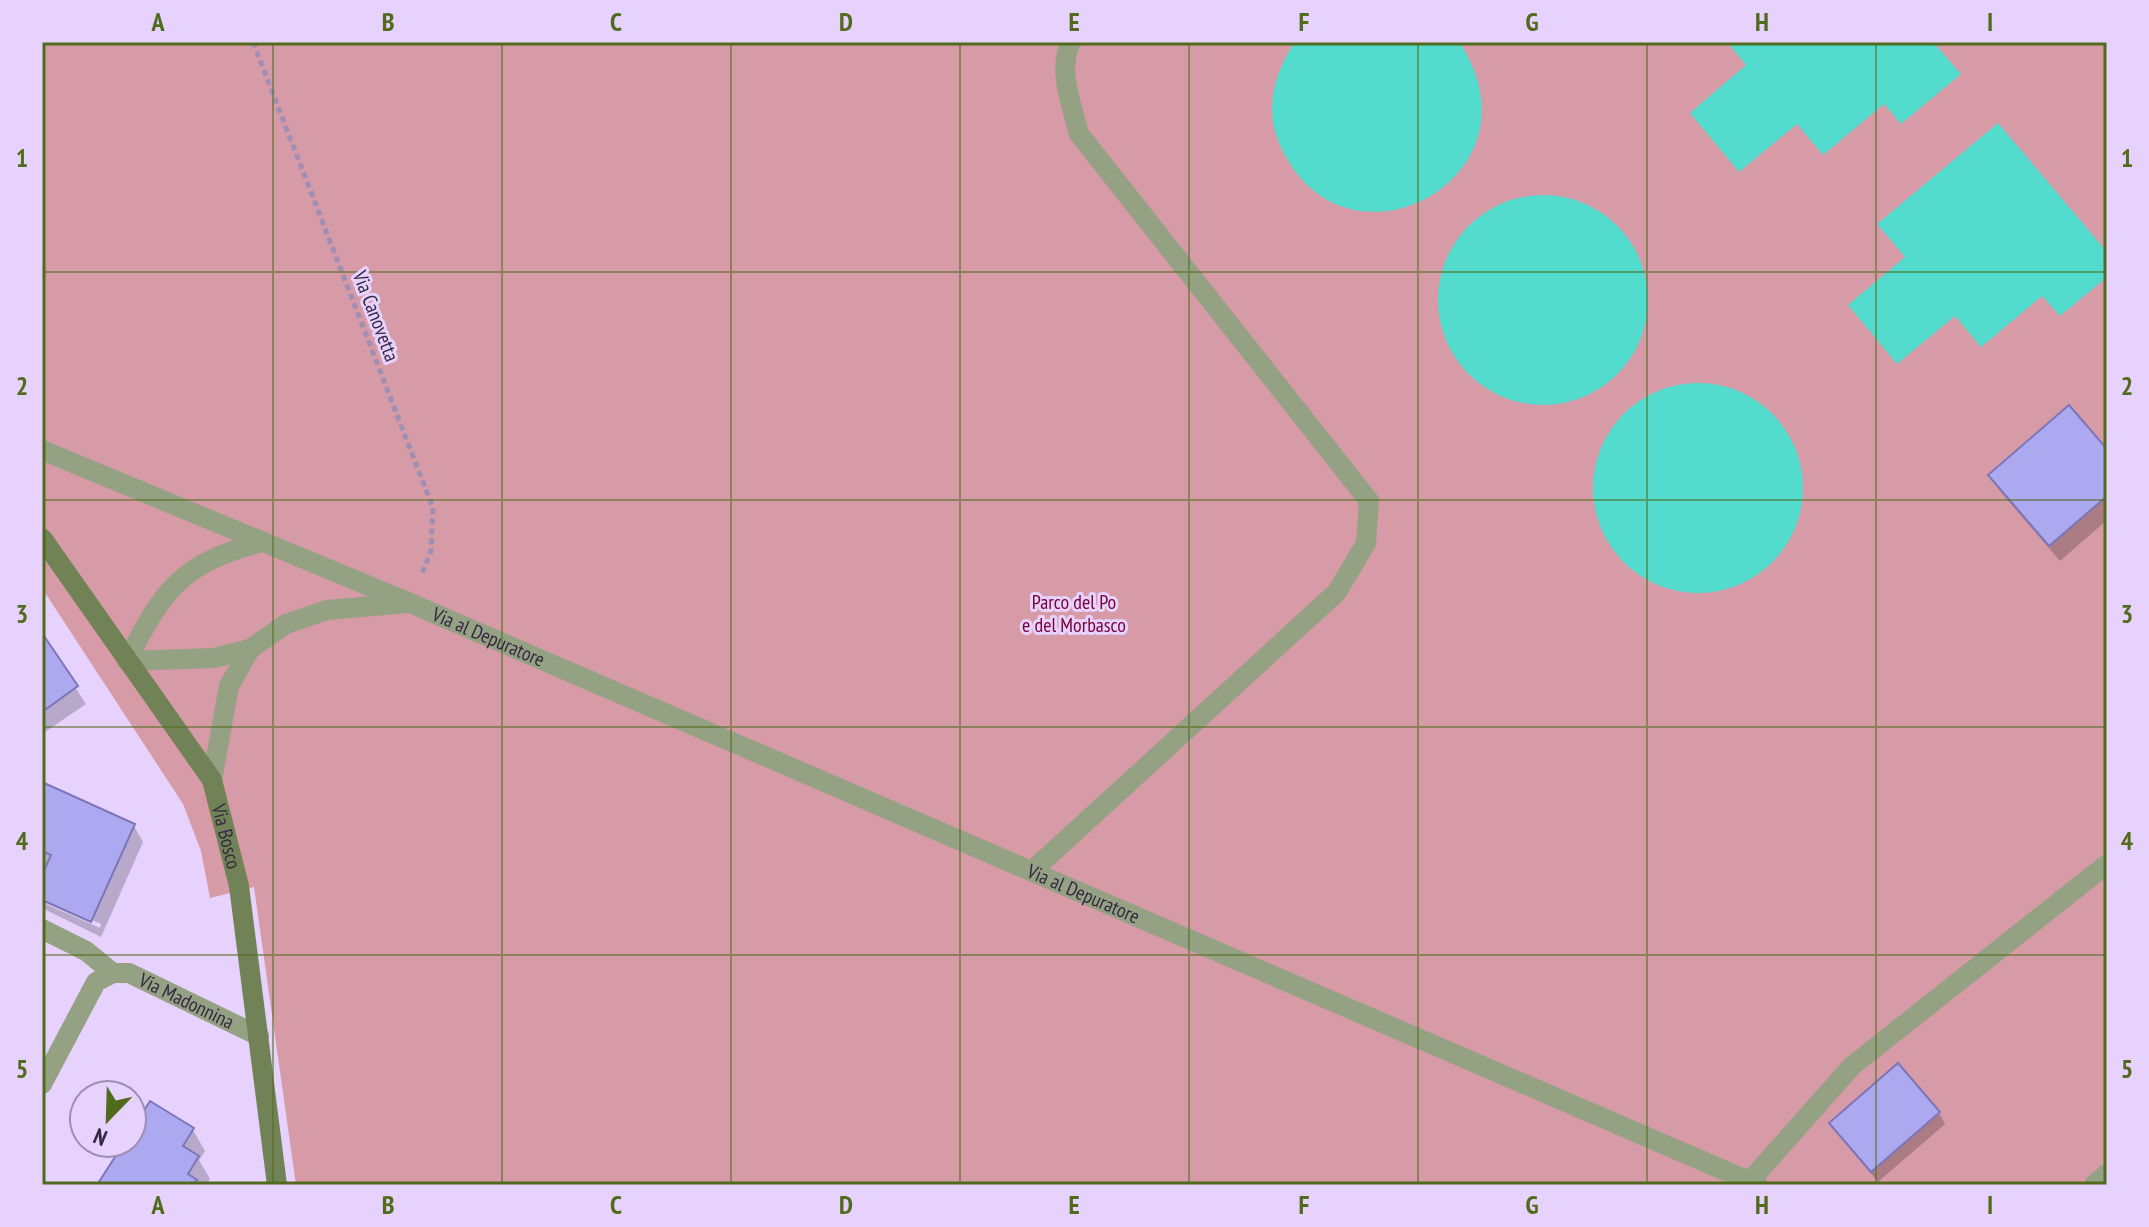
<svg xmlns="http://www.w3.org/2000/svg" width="2149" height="1227" font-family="'PT Sans Narrow',sans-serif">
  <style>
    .green { fill: #d69ba6 }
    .water { fill: #53dbce }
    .shadow { fill: #0003; fill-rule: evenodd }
    .building { fill: #ada9f0; stroke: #7b76b9; stroke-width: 2 }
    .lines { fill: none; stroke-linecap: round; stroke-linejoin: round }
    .path { stroke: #a08eb3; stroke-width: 5; stroke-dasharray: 6 4; stroke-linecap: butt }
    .lane { stroke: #94a182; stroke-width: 20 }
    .street { stroke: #94a182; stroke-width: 20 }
    .secondary { stroke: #718356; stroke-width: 20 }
    .grid { fill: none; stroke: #516b1d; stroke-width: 2; stroke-opacity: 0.55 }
    .labels { text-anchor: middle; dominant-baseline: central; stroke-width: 6; stroke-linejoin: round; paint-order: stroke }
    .street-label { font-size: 20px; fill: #352843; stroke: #e6d2fd }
    .park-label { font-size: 20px; fill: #7a0134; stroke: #e6d2fd }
    .neatline { fill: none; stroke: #516b1d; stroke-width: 3 }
    .grid-label { font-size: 26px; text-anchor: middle; font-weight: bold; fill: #516b1d }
  </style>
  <rect width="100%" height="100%" fill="#e6d2fd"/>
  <!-- green -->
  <path class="green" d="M 42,42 L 2107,42 L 2107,1185 L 296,1185 L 254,887 L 210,898 L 201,851 L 183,804 L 42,588 Z"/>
  <!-- water -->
  <path class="water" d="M 1295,42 L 1459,42 C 1550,177 1343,288 1280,145 C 1264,110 1274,73 1295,42 Z
    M 1727,42 L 1933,42 L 1961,74 L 1901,124 L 1884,104 L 1823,155 L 1797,124 L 1739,172 L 1690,113 L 1746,65 Z
    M 1998,123 L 2107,252 L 2107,277 L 2060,316 L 2042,296 L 1981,347 L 1955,316 L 1897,364 L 1848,305 L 1905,257 L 1877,224 Z
    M1438 300a105 105 0 1 1 210 0a105 105 0 1 1-210 0Z
    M1593 488a105 105 0 1 1 210 0a105 105 0 1 1-210 0Z"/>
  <!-- shadow -->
  <path class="shadow" d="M 2107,452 L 2107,520 L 2060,561 L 2000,491 L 1991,475 Z
    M 42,636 L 86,704 L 42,734 Z
    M 42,784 L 134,826 L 143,842 L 101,937 L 42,908 L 42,880 L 49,865 L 42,862 ZM 46,900 L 101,924 L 100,928 L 46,904 Z
    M 1939,1113 L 1945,1124 L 1878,1182 L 1831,1124 Z
    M 193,1130 L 205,1151 L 199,1160 L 210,1179 L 206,1185 L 100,1185 L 126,1143 L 132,1143 L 132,1133 Z"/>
  <!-- building -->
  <path class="building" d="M 2069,405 L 2107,449 L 2107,496 L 2049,546 L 1988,475 Z
    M 42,633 L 78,686 L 42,712 Z
    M 42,782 L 135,824 L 91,922 L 42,900 L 42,875 L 51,855 L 42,851 Z
    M 1898,1063 L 1940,1112 L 1871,1172 L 1829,1123 Z
    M 150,1101 L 194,1128 L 183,1146 L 199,1156 L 188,1174 L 197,1180 L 193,1185 L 97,1185 L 124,1143 L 132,1143 L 132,1130 Z"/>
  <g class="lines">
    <!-- path -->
    <path class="path" d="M 253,42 L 433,508 L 431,551 L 421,576"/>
    <!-- lane -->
    <g class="lane">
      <path id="s1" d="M 42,450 L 410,603 L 1758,1185"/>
      <path d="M 262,542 C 182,563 163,589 127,661 L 214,658 L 250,649 L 286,624 L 327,610 L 407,603"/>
      <path d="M 212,780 L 229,686 L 250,649"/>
      <path d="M 1032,871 L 1337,592 L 1366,543 L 1369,501 L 1079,134 C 1072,105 1057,70 1071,42"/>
      <path d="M 1750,1181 L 1852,1066 L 2107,864"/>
      <path d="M 2094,1185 L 2107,1174"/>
    </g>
    <!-- street -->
    <g class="street">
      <path id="s2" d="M 42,929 L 86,951 L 113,973 L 129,973 L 259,1036"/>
      <path d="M 42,1084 L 96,982 L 113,973"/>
    </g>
    <!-- secondary -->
    <path class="secondary" id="s3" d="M 42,538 L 212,780 L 239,886 L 277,1185"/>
  </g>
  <!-- grid -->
  <path class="grid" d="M 273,42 L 273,1185M 502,42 L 502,1185M 731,42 L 731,1185M 960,42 L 960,1185M 1189,42 L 1189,1185M 1418,42 L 1418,1185M 1647,42 L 1647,1185M 1876,42 L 1876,1185M 42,272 L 2107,272M 42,500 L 2107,500M 42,727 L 2107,727M 42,955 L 2107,955"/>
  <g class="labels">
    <!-- street labels -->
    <g class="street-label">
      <text transform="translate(376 316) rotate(69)">Via Canovetta</text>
      <text stroke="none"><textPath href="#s1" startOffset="484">Via al Depuratore</textPath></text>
      <text stroke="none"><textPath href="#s3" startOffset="354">Via Bosco</textPath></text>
      <text stroke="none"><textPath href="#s1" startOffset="1132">Via al Depuratore</textPath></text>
      <text stroke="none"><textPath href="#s2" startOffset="164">Via Madonnina</textPath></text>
    </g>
    <!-- park labels -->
    <g class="park-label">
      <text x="1074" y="602">Parco del Po<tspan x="1074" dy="23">e del Morbasco</tspan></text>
    </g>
  </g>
  <!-- border -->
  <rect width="2149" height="1227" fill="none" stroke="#e6d2fd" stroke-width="88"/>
  <!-- north arrow -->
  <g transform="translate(108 1119) rotate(203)"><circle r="38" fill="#e6d2fd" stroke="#9f8eb3" stroke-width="2"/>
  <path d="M0-6L14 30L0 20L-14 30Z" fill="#516b1d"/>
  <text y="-12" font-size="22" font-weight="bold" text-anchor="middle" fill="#352843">N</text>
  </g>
  <rect x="44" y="44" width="2061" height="1139" class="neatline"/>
  <g class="grid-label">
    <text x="158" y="31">A</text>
    <text x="388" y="31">B</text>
    <text x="616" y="31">C</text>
    <text x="846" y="31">D</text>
    <text x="1074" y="31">E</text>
    <text x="1304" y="31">F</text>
    <text x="1532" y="31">G</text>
    <text x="1762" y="31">H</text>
    <text x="1990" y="31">I</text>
    <text x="22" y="167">1</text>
    <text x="2127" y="167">1</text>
    <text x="22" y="395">2</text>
    <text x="2127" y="395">2</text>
    <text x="22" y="623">3</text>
    <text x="2127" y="623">3</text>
    <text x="22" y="850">4</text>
    <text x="2127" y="850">4</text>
    <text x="22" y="1078">5</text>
    <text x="2127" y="1078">5</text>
    <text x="158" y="1214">A</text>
    <text x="388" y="1214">B</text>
    <text x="616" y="1214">C</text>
    <text x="846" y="1214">D</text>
    <text x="1074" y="1214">E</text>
    <text x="1304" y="1214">F</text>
    <text x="1532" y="1214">G</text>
    <text x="1762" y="1214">H</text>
    <text x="1990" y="1214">I</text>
  </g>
</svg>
